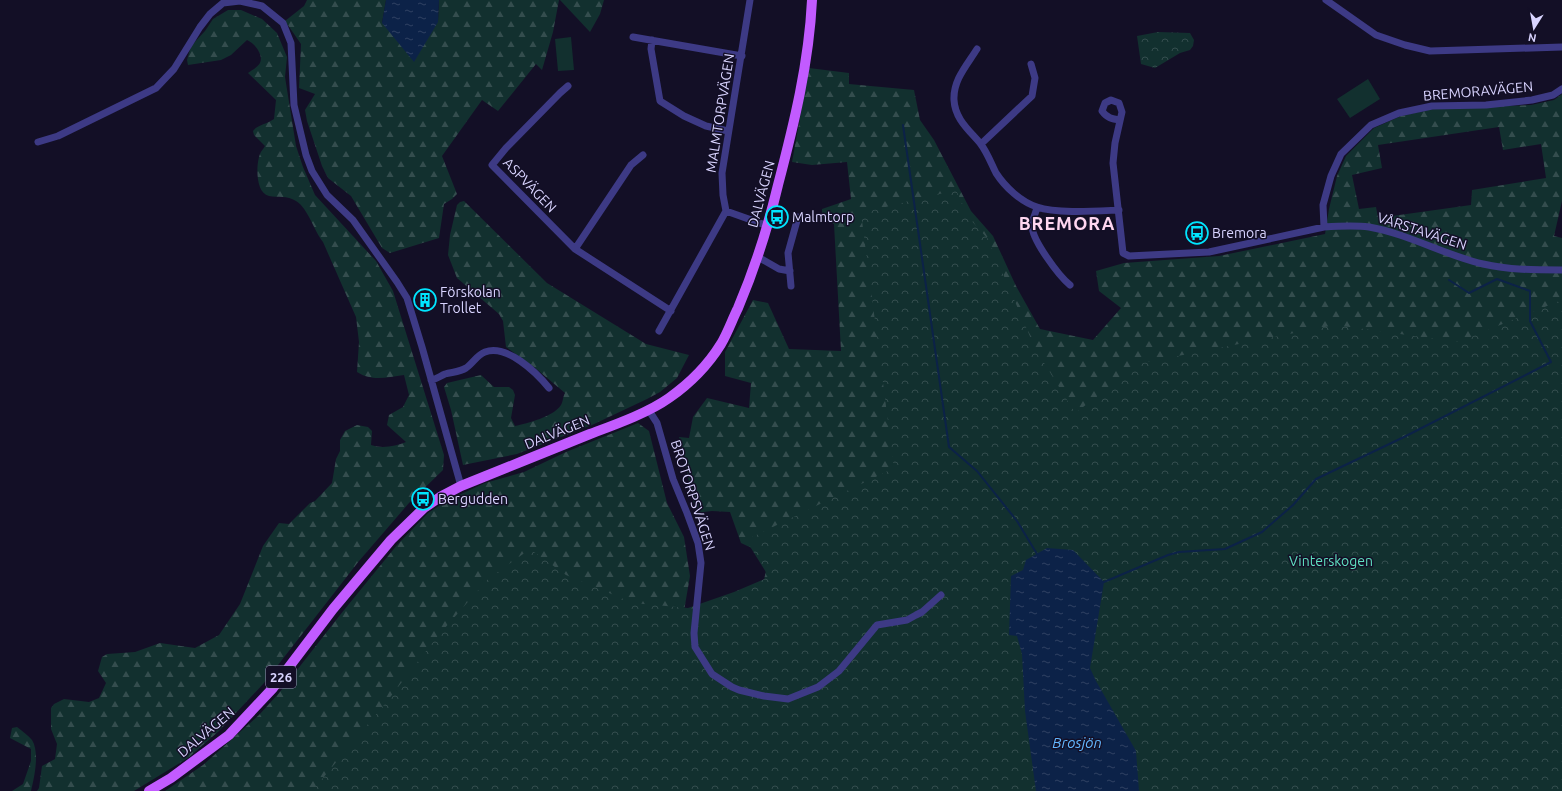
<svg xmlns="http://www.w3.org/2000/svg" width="1562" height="791" font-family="Ubuntu,sans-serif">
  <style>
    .forest { fill: url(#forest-firs); fill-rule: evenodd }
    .park { fill: url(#park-crowns) }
    .garden { fill: #12302f }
    .water { fill: url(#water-ripples) }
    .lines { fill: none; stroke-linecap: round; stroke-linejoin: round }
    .stream { stroke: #0c2248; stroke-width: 2 }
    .street { stroke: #3d3a85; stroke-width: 7 }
    .primary { stroke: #c25bff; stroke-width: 10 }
    .labels { text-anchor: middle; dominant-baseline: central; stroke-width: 3; stroke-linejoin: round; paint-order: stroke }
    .shield { fill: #130f26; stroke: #9e99be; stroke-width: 1 }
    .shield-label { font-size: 13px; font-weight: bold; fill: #d9d4ff }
    .street-label { font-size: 14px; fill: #d9d4ff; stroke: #130f26 }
    .poi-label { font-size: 14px; fill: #d9d4ff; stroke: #130f26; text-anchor: start }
    .park-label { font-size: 14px; fill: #5fe0c0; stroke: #130f26 }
    .water-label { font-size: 15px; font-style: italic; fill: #62b6ff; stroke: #130f26 }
    .district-label { font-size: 18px; font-weight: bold; letter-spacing: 1px; fill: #ffd6f0; stroke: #130f26 }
  </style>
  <defs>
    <pattern id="forest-firs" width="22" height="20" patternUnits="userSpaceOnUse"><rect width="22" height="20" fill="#12302f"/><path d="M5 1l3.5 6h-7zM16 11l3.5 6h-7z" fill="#344d4e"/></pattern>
    <pattern id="park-crowns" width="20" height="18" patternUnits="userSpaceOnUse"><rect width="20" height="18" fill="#12302f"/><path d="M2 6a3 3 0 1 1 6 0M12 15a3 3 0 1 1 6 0" fill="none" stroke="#344d4e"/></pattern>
    <pattern id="water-ripples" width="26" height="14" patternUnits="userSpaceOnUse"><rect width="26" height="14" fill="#0c2248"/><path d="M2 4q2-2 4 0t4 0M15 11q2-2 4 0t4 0" fill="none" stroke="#2f4163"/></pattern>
  </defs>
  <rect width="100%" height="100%" fill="#130f26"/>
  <!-- forest -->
  <path class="forest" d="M 307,0 L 386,0 L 382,23 L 438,22 L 439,0 L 559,0 L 553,32 L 542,70 L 536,64 L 498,111 L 482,100 L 442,156 L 457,194 L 452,199 L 444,204 L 439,238 L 390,253 L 382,248 L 351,196 L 328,178 L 322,166 L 307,121 L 305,110 L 315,94 L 299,88 L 301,44 L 285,21 L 304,6 Z
    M 560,0 L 604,0 L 600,14 L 590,32 Z
    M 228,10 L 241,10 L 262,19 L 277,33 L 287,57 L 285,77 L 296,146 L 303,167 L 315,195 L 376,261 L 393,291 L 444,455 L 443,470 L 409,503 L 359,561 L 264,683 L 219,731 L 188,758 L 134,791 L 37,791 L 39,788 L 42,766 L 55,759 L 57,744 L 51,729 L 51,708 L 54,704 L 64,699 L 89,702 L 99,698 L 106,683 L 98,671 L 102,657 L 107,654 L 135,652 L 160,643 L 195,648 L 219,635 L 240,604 L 263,546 L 279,523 L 289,524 L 310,503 L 315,501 L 332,483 L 336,459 L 340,451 L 340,440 L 345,431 L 357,425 L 368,427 L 372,431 L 371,445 C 382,449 396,446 406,442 L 387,425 L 389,415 L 403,407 L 409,395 L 404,375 C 387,377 373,382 357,372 L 359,342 L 356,317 L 323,242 C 314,231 308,208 296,201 C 287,195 278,198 269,196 C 255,193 256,164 260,154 C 261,151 264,148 265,146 L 254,135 L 253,131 C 257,125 267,124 274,119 L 276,100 L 248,73 C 252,70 258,67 260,63 C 264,54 254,43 247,40 L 231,55 L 221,60 L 188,65 L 187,60 L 191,46 L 205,31 L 213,19 Z
    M 809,68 L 849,73 L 849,84 L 914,90 L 920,120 L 934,140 L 971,211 L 993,236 L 1016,286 L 1040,329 L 1093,340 L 1121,308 L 1099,291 L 1096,271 L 1124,263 L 1219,256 L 1325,234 L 1329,209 L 1337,176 L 1346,156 L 1374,128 L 1401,116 L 1433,109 L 1531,105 L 1554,100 L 1562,94 L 1562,201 L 1554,236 L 1562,238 L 1562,791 L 759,604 L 769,556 L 741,543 L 730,512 L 712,511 L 696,513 L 679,437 L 689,438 L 693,417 L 707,398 L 749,408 L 751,383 L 725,376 L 725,352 L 753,300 L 768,303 L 789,349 L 841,351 L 834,224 L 822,218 L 822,209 L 851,199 L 847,162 L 812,165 L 792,162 ZM 1499,127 L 1503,150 L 1541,144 L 1546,178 L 1472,190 L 1471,205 L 1378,218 L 1376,207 L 1359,209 L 1352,175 L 1382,168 L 1378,145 Z
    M 464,201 L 547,283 L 646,344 L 689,355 L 677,378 L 660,392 L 647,399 L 592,425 L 517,454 L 463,465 L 451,410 L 444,387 L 447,383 L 481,375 L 494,387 L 509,387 L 513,390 L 515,395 L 511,418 L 515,426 C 528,423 553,417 561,405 C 563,402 563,396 565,393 L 534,367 L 506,347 L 503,321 L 499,314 L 457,278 L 448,255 L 450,235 L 457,205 L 460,202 Z
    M 638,423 L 649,431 L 667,503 L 684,537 L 690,576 L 684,611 L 1036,791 L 165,791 L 203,765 L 259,715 L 279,693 L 340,615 L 397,545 L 428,513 L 448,500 L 485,483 L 524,472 L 566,452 Z
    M 17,727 C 22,731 28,735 32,740 C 40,753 34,778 31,791 L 12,791 L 23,784 L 31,761 L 31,749 L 10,738 L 12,728 Z"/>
  <!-- park -->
  <path class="park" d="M 1158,32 L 1190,33 L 1194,40 L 1193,46 L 1190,50 L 1180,53 L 1155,68 L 1141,64 L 1137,36 Z
    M 956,190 L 969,218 L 988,239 L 1035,348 L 1075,413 L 1142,363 L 1335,325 L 1458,342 L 1562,300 L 1562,791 L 312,791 L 384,705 L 437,637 L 488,579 L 530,549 L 566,575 L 633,603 L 688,608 L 734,592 L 769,577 L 746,540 L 894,468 L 861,213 Z"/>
  <!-- garden -->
  <path class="garden" d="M 571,37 L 574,70 L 558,71 L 555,39 Z
    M 1368,79 L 1380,99 L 1350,118 L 1337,99 Z"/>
  <!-- water -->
  <path class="water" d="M 386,0 L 439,0 L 438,22 L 414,62 L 382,23 Z
    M 1047,548 L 1073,550 L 1104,582 L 1090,668 L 1096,681 L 1136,751 L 1139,791 L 1036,791 L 1025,711 L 1022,654 L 1017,636 L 1009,635 L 1011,576 L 1023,570 L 1026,560 Z"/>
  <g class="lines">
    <!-- stream -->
    <path class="stream" d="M 903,125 L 949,447 L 977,471 L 1017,521 L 1037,554
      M 1104,582 L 1168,555 L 1179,552 L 1225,549 L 1262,532 L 1293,505 L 1316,479 L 1404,437 L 1551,362 L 1530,321 L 1530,291 L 1497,279 L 1469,293 L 1449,280"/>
    <!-- street -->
    <path class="street" d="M 750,0 L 722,173 L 723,195 L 726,211 L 768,226
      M 1326,0 L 1376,35 L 1405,45 L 1430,51 L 1562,47
      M 633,37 L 742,56
      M 652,40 L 651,49 L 660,101 L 684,116 L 706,126 L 728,131
      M 977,49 C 967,65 953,80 954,100 C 955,119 969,130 980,143 C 987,152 991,163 996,173 C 1005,187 1021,202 1037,207 C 1057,214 1097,211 1119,210
      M 568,86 L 560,93 L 506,148 L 492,165 L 575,249 L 671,311
      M 1120,120 C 1112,119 1107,118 1102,111 L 1105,103 L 1111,100 L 1119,103 L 1122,112 L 1115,143 L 1113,163 L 1123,253 L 1129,256 L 1209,252 L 1324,227 C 1339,226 1354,225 1369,227 C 1409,234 1444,255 1483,264 C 1509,270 1535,270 1562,270
      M 38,142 L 58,136 L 156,88 L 174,69 L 200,27 L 210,14 L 223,3 L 240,1 L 262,6 L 283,23 L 291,43 L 294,105 L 306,155 L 312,171 L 327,195 L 353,220 L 397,282 L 407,298 L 422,347 L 461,486
      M 981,144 L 1032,96 L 1035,78 L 1031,64
      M 1037,207 C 1036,213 1032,220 1032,225 C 1031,239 1059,276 1070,285
      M 1324,227 L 1323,205 L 1331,176 L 1341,154 L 1371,125 L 1399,113 L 1432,106 L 1486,105 L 1532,100 L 1553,95 L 1562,89
      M 575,249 L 631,165 L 643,155
      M 758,257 L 779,269 L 790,271
      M 791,286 L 788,253 L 798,217
      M 659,331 L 726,211
      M 431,380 C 437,379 440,376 445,374 C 452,372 460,372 466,368 C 473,363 477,355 485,352 C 507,344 536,372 549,388
      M 648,409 L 657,423 L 673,479 L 687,513 L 698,543 L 701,563 L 694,633 L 695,647 L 712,674 L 732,687 L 739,690 L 764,696 L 788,699 L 818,687 L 839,671 L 877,625 L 907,620 L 916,615 L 922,612 L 941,595"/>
    <!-- primary -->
    <path class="primary" d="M 149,791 L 171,778 L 229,735 L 273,688 L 333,609 L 391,540 L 424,508 L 440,497 L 461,486 C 504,469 547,451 590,434 C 614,425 648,413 669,398 C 689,384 708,365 721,344 C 728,332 732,320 738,308 C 755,268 768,227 778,185 C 794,124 809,63 812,0"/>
  </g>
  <!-- icons -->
  <defs>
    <g id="bus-ring" transform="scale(1.15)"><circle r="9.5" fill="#130f26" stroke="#00e5ff" stroke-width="1.5"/><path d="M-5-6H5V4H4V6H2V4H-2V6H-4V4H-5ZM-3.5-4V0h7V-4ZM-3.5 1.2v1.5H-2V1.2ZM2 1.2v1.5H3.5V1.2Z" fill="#00e5ff"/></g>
    <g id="building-ring" transform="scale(1.15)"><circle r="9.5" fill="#130f26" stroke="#00e5ff" stroke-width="1.5"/><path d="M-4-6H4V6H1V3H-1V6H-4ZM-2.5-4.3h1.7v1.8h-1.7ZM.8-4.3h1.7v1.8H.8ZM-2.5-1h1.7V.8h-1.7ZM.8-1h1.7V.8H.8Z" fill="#00e5ff"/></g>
  </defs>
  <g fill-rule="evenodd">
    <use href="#bus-ring" x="777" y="217"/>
    <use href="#bus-ring" x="1197" y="233"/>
    <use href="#building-ring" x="425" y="300"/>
    <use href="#bus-ring" x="423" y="499"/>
  </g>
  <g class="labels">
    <!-- shield labels -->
    <rect class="shield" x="266" y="666" width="30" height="22" rx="3"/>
    <g class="shield-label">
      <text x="281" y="677">226</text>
    </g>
    <!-- street labels -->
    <g class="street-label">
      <text transform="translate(1478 91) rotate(-5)">BREMORAVÄGEN</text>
      <text transform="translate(720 113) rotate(-81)">MALMTORPVÄGEN</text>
      <text transform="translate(530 185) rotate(46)">ASPVÄGEN</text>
      <text transform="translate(761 194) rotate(-75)">DALVÄGEN</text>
      <text transform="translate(1422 231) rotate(18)">VÅRSTAVÄGEN</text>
      <text transform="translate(557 432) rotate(-22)">DALVÄGEN</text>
      <text transform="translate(693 495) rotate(72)">BROTORPSVÄGEN</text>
      <text transform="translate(206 732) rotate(-40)">DALVÄGEN</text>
    </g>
    <!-- poi labels -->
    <g class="poi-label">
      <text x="792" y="217">Malmtorp</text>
      <text x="1212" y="233">Bremora</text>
      <text x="440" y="292">Förskolan<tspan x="440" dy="16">Trollet</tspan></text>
      <text x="438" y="499">Bergudden</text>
    </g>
    <!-- park labels -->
    <g class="park-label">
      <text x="1331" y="561">Vinterskogen</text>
    </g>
    <!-- water labels -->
    <g class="water-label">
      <text x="1077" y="742">Brosjön</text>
    </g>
    <!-- district labels -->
    <g class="district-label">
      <text x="1067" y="223">BREMORA</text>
    </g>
  </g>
  <!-- north arrow -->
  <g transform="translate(1534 28) rotate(191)" stroke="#130f26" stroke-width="3" paint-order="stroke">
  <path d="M0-3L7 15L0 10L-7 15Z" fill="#d9d4ff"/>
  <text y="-6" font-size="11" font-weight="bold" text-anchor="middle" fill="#d9d4ff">N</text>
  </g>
</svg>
